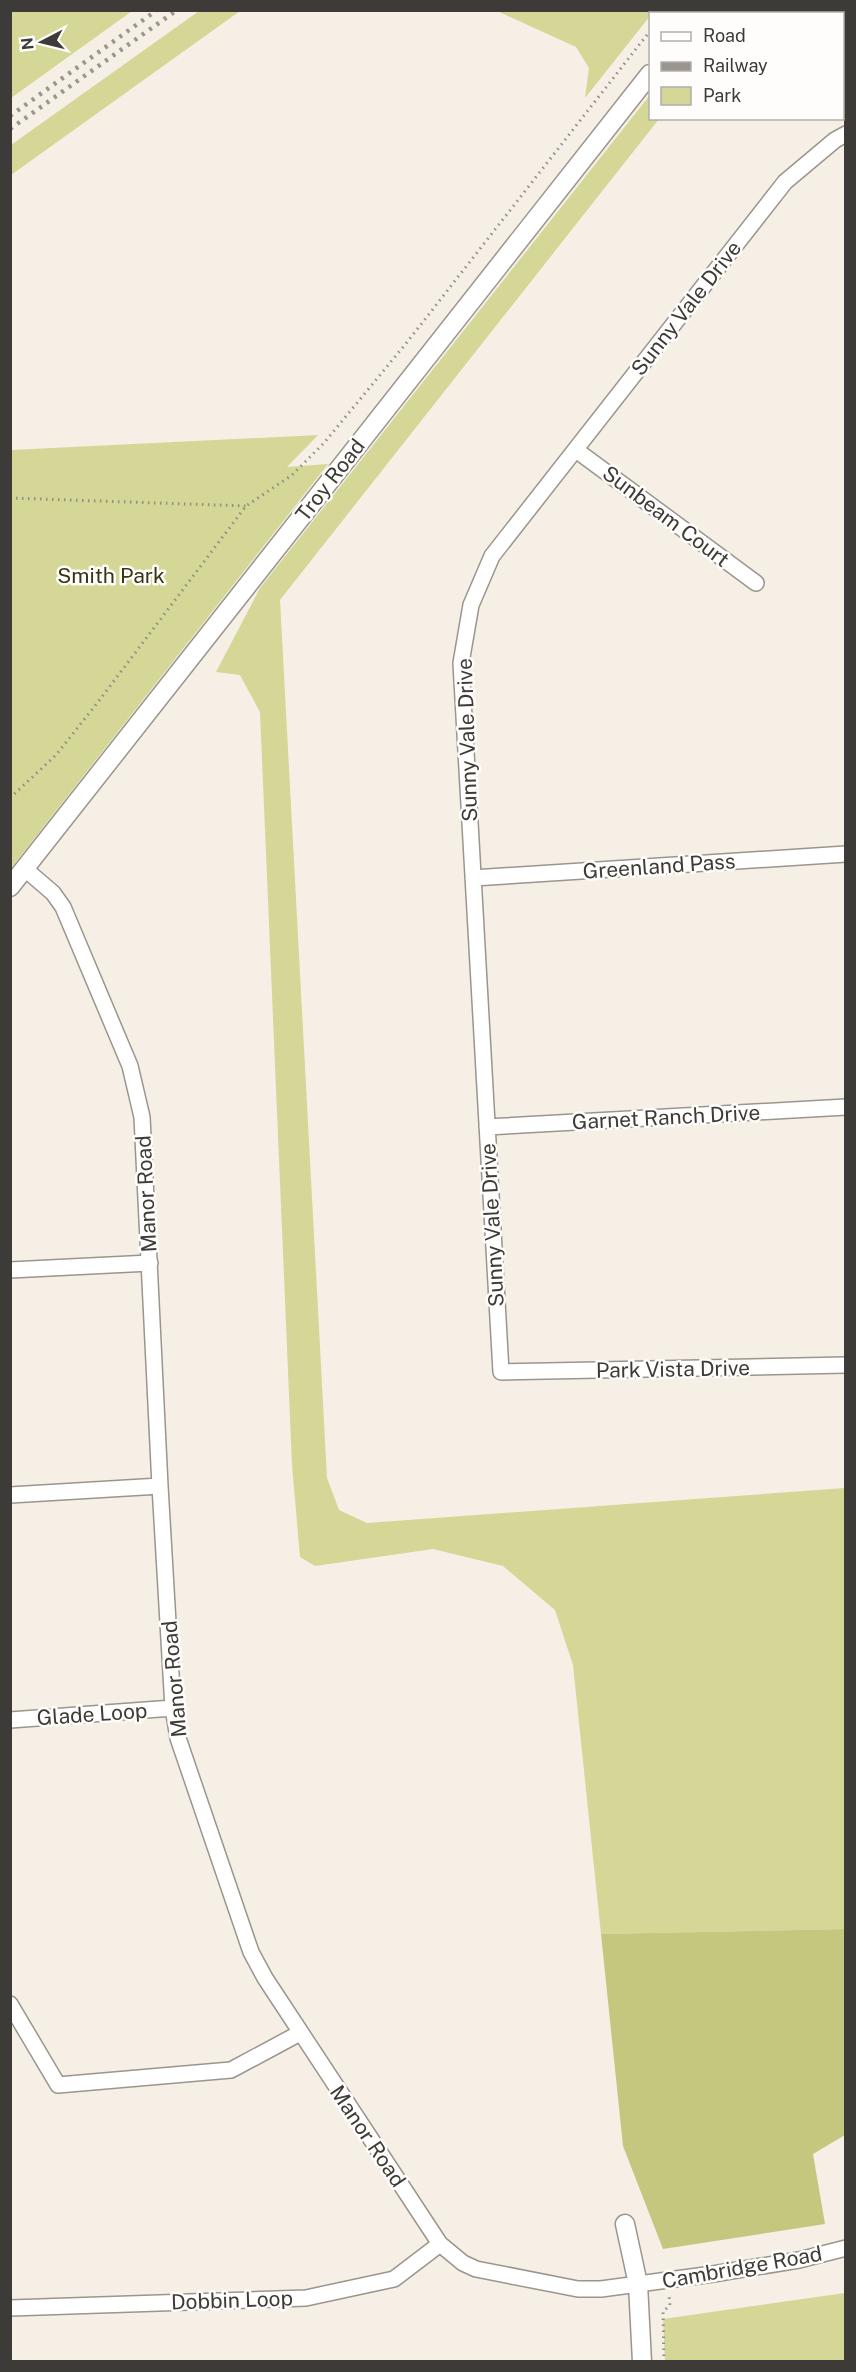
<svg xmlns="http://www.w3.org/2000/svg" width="856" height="2372" font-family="'Public Sans',sans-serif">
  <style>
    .green { fill: #d4d795 }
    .forest { fill: #c4c87e }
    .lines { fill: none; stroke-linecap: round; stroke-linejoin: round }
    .minor-casing { stroke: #9b958d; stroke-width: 18 }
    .tertiary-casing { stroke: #9b958d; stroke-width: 21 }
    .path { stroke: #918d87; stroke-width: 3; stroke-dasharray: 1.5 4.5; stroke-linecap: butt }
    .minor { stroke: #fff; stroke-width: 15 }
    .tertiary { stroke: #fff; stroke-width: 18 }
    .rail { stroke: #9a968f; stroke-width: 4.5; stroke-dasharray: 3 6; stroke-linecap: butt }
    .labels { text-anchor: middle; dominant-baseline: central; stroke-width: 5; stroke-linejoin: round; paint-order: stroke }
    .street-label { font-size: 21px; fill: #3d3b37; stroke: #fefdfb }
    .park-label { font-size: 21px; fill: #353616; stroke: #fefdfb }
  </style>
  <rect width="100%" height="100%" fill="#f5efe6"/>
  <!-- green -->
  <path class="green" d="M 11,10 L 132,10 L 132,11 L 11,98 Z
    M 199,11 L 240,11 L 11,175 L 11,145 Z
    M 497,11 L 654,11 L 585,98 L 589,68 L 576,47 Z
    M 650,95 L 650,118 L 659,119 L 280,600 L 327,1478 L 339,1510 L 367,1523 L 845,1488 L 845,1929 L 601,1934 L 573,1665 L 555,1610 L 503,1566 L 433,1549 L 315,1566 L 300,1557 L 292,1465 L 260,712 L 240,675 L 216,672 L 260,588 Z
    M 318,435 L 287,467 L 328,464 L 11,868 L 11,450 Z
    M 845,2293 L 845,2361 L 665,2361 L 663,2319 Z"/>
  <!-- forest -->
  <path class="forest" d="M 845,1929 L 845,2135 L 813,2154 L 825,2224 L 663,2249 L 623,2146 L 601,1934 Z"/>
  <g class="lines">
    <!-- minor casing -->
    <g class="minor-casing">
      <path id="minor" d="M 846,134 L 835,140 L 785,182 L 492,556 L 471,605 L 461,663 L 501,1372 L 846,1365
        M 576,450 L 756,583
        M 25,869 L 53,893 L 63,907 L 130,1066 L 142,1117 L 160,1486 L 173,1708 L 178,1738 L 251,1952 L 265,1978 L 440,2244 L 463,2263 L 476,2269 L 578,2289 L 601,2289 L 713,2274 L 799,2260 L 846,2248
        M 473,878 L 846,854
        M 487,1127 L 846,1107
        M 10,1270 L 150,1263
        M 10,1495 L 160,1486
        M 10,1720 L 173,1708
        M 10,2004 L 58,2085 L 231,2070 L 300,2033
        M 10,2308 L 306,2298 L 394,2279 L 440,2244"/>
    </g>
    <!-- tertiary casing -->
    <g class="tertiary-casing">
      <path id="tertiary" d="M 699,14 L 702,10
        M 10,887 L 650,74
        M 625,2224 L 638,2284 L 642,2362"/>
    </g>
    <!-- path -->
    <path class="path" d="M 664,14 L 666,10
      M 10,498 L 246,506
      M 10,798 L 56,755 L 98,702 L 246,506 L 292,475 L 324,443 L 408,341 L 650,31
      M 664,2362 L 663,2312 L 670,2305 L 669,2295"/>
    <!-- minor -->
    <use href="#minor" class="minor"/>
    <!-- tertiary -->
    <use href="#tertiary" class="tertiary"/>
    <!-- rail -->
    <path class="rail" d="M 10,116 L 157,10
      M 10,129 L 177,10"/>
  </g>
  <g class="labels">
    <!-- street labels -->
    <g class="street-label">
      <text transform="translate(686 308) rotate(-52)">Sunny Vale Drive</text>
      <text transform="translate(330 480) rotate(-52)">Troy Road</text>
      <text transform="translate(666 516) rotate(37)">Sunbeam Court</text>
      <text transform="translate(467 740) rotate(-92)">Sunny Vale Drive</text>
      <text transform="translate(659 866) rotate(-4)">Greenland Pass</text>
      <text transform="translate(666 1117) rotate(-3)">Garnet Ranch Drive</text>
      <text transform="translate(146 1194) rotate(-93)">Manor Road</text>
      <text transform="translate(492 1225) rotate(-93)">Sunny Vale Drive</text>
      <text transform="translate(673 1369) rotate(-1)">Park Vista Drive</text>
      <text transform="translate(174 1679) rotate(-95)">Manor Road</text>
      <text transform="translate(92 1714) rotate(-4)">Glade Loop</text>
      <text transform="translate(368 2136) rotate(56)">Manor Road</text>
      <text transform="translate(742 2267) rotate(-10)">Cambridge Road</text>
      <text transform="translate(232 2300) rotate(-2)">Dobbin Loop</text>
    </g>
    <!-- park labels -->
    <g class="park-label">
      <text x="111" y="575">Smith Park</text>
    </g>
  </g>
  <!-- border -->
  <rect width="856" height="2372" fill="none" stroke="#3d3b37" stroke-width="24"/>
  <!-- legend -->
  <rect x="649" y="12" width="195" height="108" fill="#fefdfb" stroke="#b1afad" stroke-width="1.5"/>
  <rect x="661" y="32" width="30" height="9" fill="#ffffff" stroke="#b1afad" stroke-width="1.5"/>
  <text x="703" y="42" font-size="18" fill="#3d3b37">Road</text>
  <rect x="661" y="62" width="30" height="9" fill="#9a968f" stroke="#b1afad" stroke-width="1.5"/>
  <text x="703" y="72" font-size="18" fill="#3d3b37">Railway</text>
  <rect x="661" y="87" width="30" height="18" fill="#d4d795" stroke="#b1afad" stroke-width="1.5"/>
  <text x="703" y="102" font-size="18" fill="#3d3b37">Park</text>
  <!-- north arrow -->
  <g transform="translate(42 42) rotate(263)" stroke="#fefdfb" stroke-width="4.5" paint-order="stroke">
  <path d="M0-4.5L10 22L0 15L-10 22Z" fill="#3d3b37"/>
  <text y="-9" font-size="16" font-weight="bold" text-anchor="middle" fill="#3d3b37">N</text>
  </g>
</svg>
